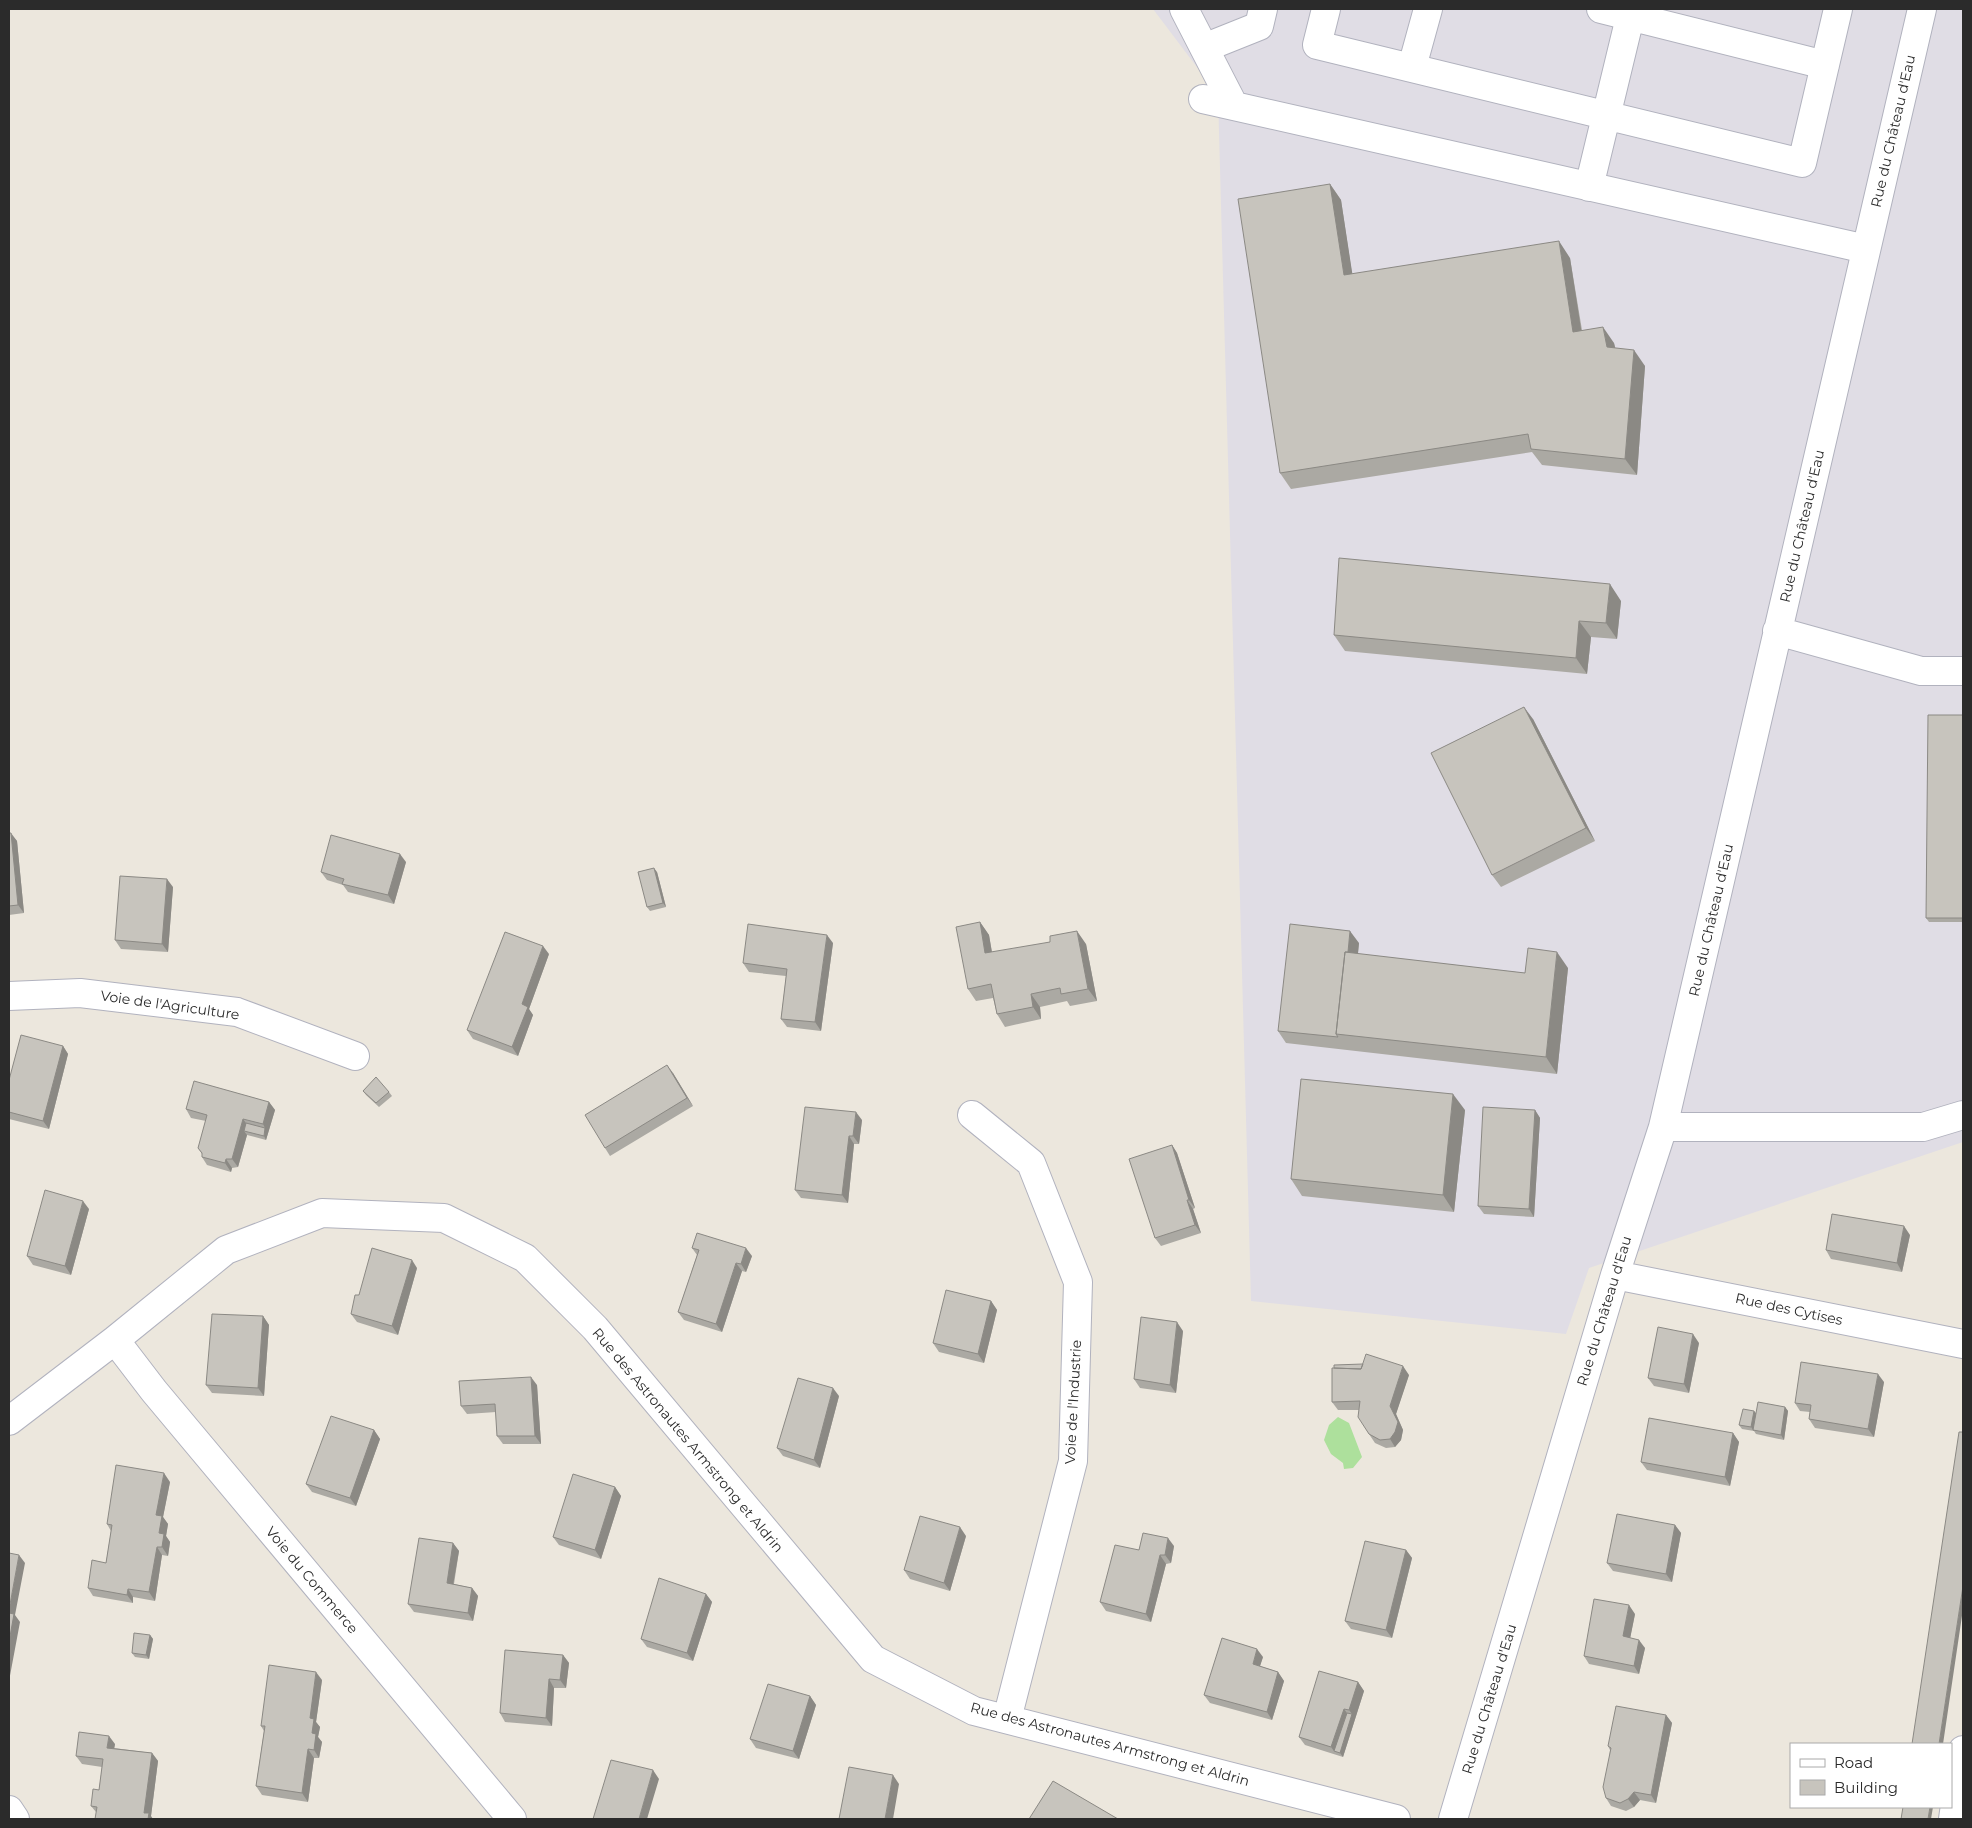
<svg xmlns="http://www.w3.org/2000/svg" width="1972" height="1828" font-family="Montserrat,sans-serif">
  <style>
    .industrial { fill: #e0dde5 }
    .green { fill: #ade09c }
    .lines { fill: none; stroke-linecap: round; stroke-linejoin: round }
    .minor-casing { stroke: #b1b2be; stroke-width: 30 }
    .minor { stroke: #fff; stroke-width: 28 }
    .wall { fill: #aba9a3 }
    .shaded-wall { fill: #8b8984 }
    .building { fill: #c7c4bd; stroke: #8b8984 }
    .labels { text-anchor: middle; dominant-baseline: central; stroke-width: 4; stroke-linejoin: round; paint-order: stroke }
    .street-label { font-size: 14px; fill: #2b2b2b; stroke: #fff }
  </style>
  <rect width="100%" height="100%" fill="#ece7dd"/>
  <!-- industrial -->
  <path class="industrial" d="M 1153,9 L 1963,9 L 1963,1142 L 1589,1268 L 1566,1334 L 1251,1301 L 1218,95 Z"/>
  <!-- green -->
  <path class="green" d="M 1338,1417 L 1349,1423 L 1362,1457 L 1353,1468 L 1344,1469 L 1343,1463 L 1331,1454 L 1324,1440 L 1329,1425 Z"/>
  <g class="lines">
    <!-- minor casing -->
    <g class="minor-casing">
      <path id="minor" d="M 1184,9 L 1234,106
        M 1326,9 L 1317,45 L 1802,163 L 1838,9
        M 1601,9 L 1825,65
        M 1204,48 L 1259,26 L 1263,9
        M 1412,67 L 1428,9
        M 1203,99 L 1866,249
        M 1589,187 L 1632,9
        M 1777,631 L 1921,671 L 1963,671
        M 9,996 L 80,993 L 237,1012 L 355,1056
        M 972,1115 L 1031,1163 L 1078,1282 L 1073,1461 L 1007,1719
        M 1663,1127 L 1923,1127 L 1963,1115
        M 1615,1275 L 1963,1344
        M 115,1340 L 154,1391 L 512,1819
        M 9,1421 L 115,1340 L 226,1250 L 322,1213 L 444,1218 L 525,1258 L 595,1328 L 873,1659 L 974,1711 L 1396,1819
        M 9,1810 L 15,1819
        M 1453,1819 L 1615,1275 L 1663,1127 L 1922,9
        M 1953,1819 L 1963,1750"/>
    </g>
    <!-- minor -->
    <use href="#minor" class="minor"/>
  </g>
  <!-- wall -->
  <path class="wall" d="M 1330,184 L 1341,200 L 1352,274 L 1570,258 L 1582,330 L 1614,343 L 1615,348 L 1645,366 L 1637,475 L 1542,465 L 1532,452 L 1291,489 L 1280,473 Z
    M 1621,601 L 1617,639 L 1591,637 L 1587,674 L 1345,651 L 1334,635 Z
    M 1963,715 L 1963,922 L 1929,922 L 1926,918 Z
    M 1533,719 L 1595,841 L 1501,887 L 1492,875 Z
    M 9,833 L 17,841 L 24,913 L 9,915 Z
    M 406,862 L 394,904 L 348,892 L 343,885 L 327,880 L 321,872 Z
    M 657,872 L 666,907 L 650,911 L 647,907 Z
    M 173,887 L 168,952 L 121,949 L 115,940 Z
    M 980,922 L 989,935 L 992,952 L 1086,944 L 1097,1001 L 1070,1006 L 1067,1001 L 1040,1007 L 1041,1019 L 1005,1027 L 997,1014 L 993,998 L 976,1001 L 968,989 Z
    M 833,943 L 821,1031 L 787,1027 L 781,1019 L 786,976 L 749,972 L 743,963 Z
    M 1359,943 L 1358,954 L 1525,973 L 1568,968 L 1557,1074 L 1286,1043 L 1278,1031 Z
    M 549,954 L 529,1009 L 533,1015 L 518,1056 L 473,1039 L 467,1030 Z
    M 63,1046 L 68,1054 L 49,1129 L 9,1119 L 9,1080 Z
    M 673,1073 L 693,1106 L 610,1156 L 605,1148 Z
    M 363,1091 L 389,1092 L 392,1096 L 379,1107 L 366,1095 Z
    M 269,1102 L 275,1110 L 266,1140 L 247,1135 L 238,1167 L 232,1168 L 231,1172 L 207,1165 L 202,1157 L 202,1154 L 198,1148 L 206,1121 L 191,1118 L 186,1109 Z
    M 1465,1110 L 1454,1212 L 1302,1196 L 1291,1179 Z
    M 1535,1110 L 1540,1118 L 1534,1217 L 1484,1214 L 1478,1206 Z
    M 862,1120 L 859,1144 L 854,1144 L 848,1203 L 801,1198 L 795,1190 Z
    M 1172,1145 L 1177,1153 L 1195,1208 L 1193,1209 L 1201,1233 L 1161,1246 L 1155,1238 Z
    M 89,1209 L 71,1275 L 33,1265 L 27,1256 Z
    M 1910,1235 L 1902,1272 L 1831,1259 L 1826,1250 Z
    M 692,1248 L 752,1256 L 746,1272 L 742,1271 L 722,1332 L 684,1320 L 678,1312 L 697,1255 Z
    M 417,1268 L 398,1335 L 357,1322 L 351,1314 Z
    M 991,1301 L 997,1310 L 984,1363 L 939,1352 L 933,1343 Z
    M 263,1316 L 269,1325 L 264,1396 L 212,1393 L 206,1385 Z
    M 1183,1331 L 1176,1393 L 1140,1388 L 1134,1379 Z
    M 1699,1343 L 1689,1393 L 1654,1386 L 1648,1378 Z
    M 1409,1375 L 1396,1414 L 1403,1430 L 1401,1440 L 1395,1447 L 1386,1448 L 1375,1443 L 1369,1434 L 1359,1410 L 1338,1410 L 1332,1402 Z
    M 1884,1382 L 1874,1437 L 1815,1428 L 1809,1419 L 1810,1412 L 1800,1411 L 1795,1403 Z
    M 537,1385 L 541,1444 L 503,1444 L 497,1436 L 496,1412 L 467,1414 L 461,1406 Z
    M 839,1396 L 820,1468 L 783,1456 L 777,1448 Z
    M 1785,1407 L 1788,1411 L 1784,1440 L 1756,1434 L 1754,1431 L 1742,1429 L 1739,1425 L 1754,1411 L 1756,1413 Z
    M 374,1430 L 380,1439 L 356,1506 L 312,1492 L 306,1484 Z
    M 1733,1433 L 1739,1442 L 1730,1486 L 1647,1470 L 1641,1462 Z
    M 170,1482 L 163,1517 L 168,1524 L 166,1536 L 170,1542 L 168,1556 L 162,1555 L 155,1601 L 133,1597 L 133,1603 L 93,1596 L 88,1588 L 106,1563 L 111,1531 L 107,1524 Z
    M 615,1487 L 621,1496 L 601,1559 L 559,1545 L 553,1537 Z
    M 1675,1525 L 1681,1533 L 1672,1582 L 1613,1571 L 1607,1563 Z
    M 966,1536 L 950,1591 L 910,1579 L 904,1570 Z
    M 453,1543 L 459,1551 L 454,1584 L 472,1588 L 478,1596 L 473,1621 L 414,1612 L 408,1604 Z
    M 1174,1546 L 1171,1563 L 1166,1564 L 1151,1622 L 1106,1611 L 1100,1602 L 1139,1550 Z
    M 1406,1550 L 1412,1558 L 1392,1638 L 1351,1629 L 1345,1621 Z
    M 706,1594 L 712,1602 L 693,1661 L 647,1647 L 641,1639 Z
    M 1635,1614 L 1630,1638 L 1645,1648 L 1639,1674 L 1589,1664 L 1584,1656 Z
    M 150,1635 L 153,1639 L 149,1659 L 135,1657 L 132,1653 Z
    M 563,1655 L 569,1663 L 566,1688 L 554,1688 L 552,1726 L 505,1722 L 500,1713 Z
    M 1263,1657 L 1260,1666 L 1278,1672 L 1284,1681 L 1272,1720 L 1210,1703 L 1204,1695 Z
    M 322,1680 L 316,1722 L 320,1727 L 318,1737 L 322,1742 L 319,1758 L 314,1758 L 308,1802 L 262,1795 L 256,1786 L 264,1731 L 261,1726 Z
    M 1358,1682 L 1364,1691 L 1343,1757 L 1305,1745 L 1299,1737 Z
    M 810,1696 L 816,1705 L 799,1759 L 756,1748 L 750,1739 Z
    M 1666,1715 L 1672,1723 L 1656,1803 L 1640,1800 L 1634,1807 L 1626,1811 L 1611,1806 L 1606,1798 L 1610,1750 L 1608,1746 Z
    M 115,1744 L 114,1748 L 152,1753 L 158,1761 L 151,1816 L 96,1812 L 91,1806 L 99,1790 L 102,1767 L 82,1764 L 76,1756 Z"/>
  <!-- shaded-wall -->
  <path class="shaded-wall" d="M 1330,184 L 1341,200 L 1355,291 L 1344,275 Z
    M 1559,241 L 1570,258 L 1584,348 L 1573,332 Z
    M 1603,327 L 1614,343 L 1619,363 L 1607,347 Z
    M 1634,350 L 1645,366 L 1637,475 L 1625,459 Z
    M 1610,584 L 1621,601 L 1617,639 L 1606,623 Z
    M 1579,621 L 1591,637 L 1587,674 L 1576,658 Z
    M 1524,707 L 1533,719 L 1595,841 L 1586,828 Z
    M 11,833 L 17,841 L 24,913 L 18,905 Z
    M 400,854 L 406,862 L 394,904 L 388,895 Z
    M 654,868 L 657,872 L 666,907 L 663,903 Z
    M 167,879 L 173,887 L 168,952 L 162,944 Z
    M 980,922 L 989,935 L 994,965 L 985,953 Z
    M 1077,931 L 1086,944 L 1097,1001 L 1088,989 Z
    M 1350,931 L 1359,943 L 1349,1035 L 1339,1034 Z
    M 827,935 L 833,943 L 821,1031 L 815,1022 Z
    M 543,946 L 549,954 L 529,1009 L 533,1015 L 518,1056 L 512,1047 L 522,1004 Z
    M 1557,952 L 1568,968 L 1557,1074 L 1546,1057 Z
    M 1031,994 L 1040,1007 L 1041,1019 L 1033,1007 Z
    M 63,1046 L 68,1054 L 49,1129 L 43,1121 Z
    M 667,1065 L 673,1073 L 693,1106 L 687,1098 Z
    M 1453,1094 L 1465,1110 L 1454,1212 L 1443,1195 Z
    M 269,1102 L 275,1110 L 266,1140 L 264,1136 L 265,1128 L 263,1124 Z
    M 1535,1110 L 1540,1118 L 1534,1217 L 1529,1209 Z
    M 856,1112 L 862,1120 L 859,1144 L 853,1136 Z
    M 243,1119 L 249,1127 L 244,1131 L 247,1135 L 238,1167 L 232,1159 Z
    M 849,1136 L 854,1144 L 848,1203 L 842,1195 Z
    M 1172,1145 L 1177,1153 L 1195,1208 L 1189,1200 Z
    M 226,1159 L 232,1168 L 231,1172 L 225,1163 Z
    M 1187,1200 L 1193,1209 L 1201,1233 L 1195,1225 Z
    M 83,1201 L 89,1209 L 71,1275 L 65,1266 Z
    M 1904,1226 L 1910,1235 L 1902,1272 L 1897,1263 Z
    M 746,1248 L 752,1256 L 746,1272 L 741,1264 Z
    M 412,1260 L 417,1268 L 398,1335 L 392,1326 Z
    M 736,1263 L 742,1271 L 722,1332 L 716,1324 Z
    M 991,1301 L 997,1310 L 984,1363 L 978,1354 Z
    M 263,1316 L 269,1325 L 264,1396 L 258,1388 Z
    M 1177,1322 L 1183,1331 L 1176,1393 L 1170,1385 Z
    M 1693,1334 L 1699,1343 L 1689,1393 L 1684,1384 Z
    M 1403,1366 L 1409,1375 L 1396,1414 L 1403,1430 L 1401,1440 L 1395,1447 L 1390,1439 L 1390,1406 Z
    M 1878,1374 L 1884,1382 L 1874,1437 L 1868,1429 Z
    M 531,1377 L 537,1385 L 541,1444 L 535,1436 Z
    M 833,1388 L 839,1396 L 820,1468 L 814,1460 Z
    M 1785,1407 L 1788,1411 L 1784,1440 L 1781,1435 Z
    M 1754,1411 L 1757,1415 L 1754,1431 L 1751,1427 Z
    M 374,1430 L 380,1439 L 356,1506 L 350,1498 Z
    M 1733,1433 L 1739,1442 L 1730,1486 L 1725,1477 Z
    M 164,1473 L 170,1482 L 163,1517 L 168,1524 L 166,1536 L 170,1542 L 168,1556 L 162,1547 L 156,1515 Z
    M 615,1487 L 621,1496 L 601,1559 L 595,1550 Z
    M 1675,1525 L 1681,1533 L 1672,1582 L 1666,1574 Z
    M 960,1527 L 966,1536 L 950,1591 L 944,1583 Z
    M 1168,1538 L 1174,1546 L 1171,1563 L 1165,1555 Z
    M 453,1543 L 459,1551 L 452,1591 L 447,1583 Z
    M 157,1547 L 162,1555 L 155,1601 L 149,1592 Z
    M 1406,1550 L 1412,1558 L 1392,1638 L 1386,1630 Z
    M 19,1555 L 25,1563 L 15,1615 L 20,1622 L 9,1681 L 9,1610 Z
    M 1160,1555 L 1166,1564 L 1151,1622 L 1146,1614 Z
    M 1963,1586 L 1963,1609 L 1943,1744 L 1939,1744 Z
    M 472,1588 L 478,1596 L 473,1621 L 468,1613 Z
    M 128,1589 L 133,1597 L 133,1603 L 127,1595 Z
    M 706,1594 L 712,1602 L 693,1661 L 687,1653 Z
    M 1629,1605 L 1635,1614 L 1629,1644 L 1623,1636 Z
    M 150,1635 L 153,1639 L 149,1659 L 146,1655 Z
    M 1639,1640 L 1645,1648 L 1639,1674 L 1634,1666 Z
    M 1257,1649 L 1263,1657 L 1258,1672 L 1253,1664 Z
    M 563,1655 L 569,1663 L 566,1688 L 560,1680 Z
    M 316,1672 L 322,1680 L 316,1722 L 320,1727 L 318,1737 L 322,1742 L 319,1758 L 314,1750 L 310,1718 Z
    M 1278,1672 L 1284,1681 L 1272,1720 L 1267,1712 Z
    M 549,1679 L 554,1688 L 552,1726 L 546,1718 Z
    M 1358,1682 L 1364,1691 L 1343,1757 L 1340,1753 L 1352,1714 L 1349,1710 Z
    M 810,1696 L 816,1705 L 799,1759 L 793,1751 Z
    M 1344,1709 L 1350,1717 L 1334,1751 L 1331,1747 Z
    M 1666,1715 L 1672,1723 L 1656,1803 L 1651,1795 Z
    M 109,1736 L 115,1744 L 113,1756 L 107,1748 Z
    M 308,1749 L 314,1758 L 308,1802 L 302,1793 Z
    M 152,1753 L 158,1761 L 151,1816 L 153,1819 L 148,1819 L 144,1813 Z
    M 653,1770 L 659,1779 L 647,1819 L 639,1819 Z
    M 893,1775 L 899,1784 L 893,1819 L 885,1819 Z
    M 1634,1792 L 1640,1800 L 1634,1807 L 1628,1799 Z
    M 1930,1807 L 1933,1807 L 1931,1819 L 1928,1819 Z"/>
  <!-- building -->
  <path class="building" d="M 1330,184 L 1344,275 L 1559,241 L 1573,332 L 1603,327 L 1607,347 L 1634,350 L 1625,459 L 1531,449 L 1528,434 L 1280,473 L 1238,199 Z
    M 1339,558 L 1610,584 L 1606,623 L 1579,621 L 1576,658 L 1334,635 Z
    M 1524,707 L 1586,828 L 1492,875 L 1431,753 Z
    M 1928,715 L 1963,715 L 1963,918 L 1926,918 Z
    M 9,833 L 11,833 L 18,905 L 9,906 Z
    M 331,835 L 400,854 L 388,895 L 342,884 L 344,879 L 321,872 Z
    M 654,868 L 663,903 L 647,907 L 638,872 Z
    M 120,876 L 167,879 L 162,944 L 115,940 Z
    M 980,922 L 985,953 L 1050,942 L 1050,936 L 1077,931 L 1088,989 L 1061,994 L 1060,988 L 1031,994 L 1033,1007 L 997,1014 L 991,984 L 968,989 L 956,927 Z
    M 748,924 L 827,935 L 815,1022 L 781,1019 L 787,969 L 743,963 Z
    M 1290,924 L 1350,931 L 1348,952 L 1345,952 L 1336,1034 L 1338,1037 L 1278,1031 Z
    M 505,932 L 543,946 L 522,1004 L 528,1007 L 512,1047 L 467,1030 Z
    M 1528,948 L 1557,952 L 1546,1057 L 1336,1034 L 1345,952 L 1525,973 Z
    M 21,1035 L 63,1046 L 43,1121 L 9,1112 L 9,1080 Z
    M 667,1065 L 687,1098 L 605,1148 L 585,1115 Z
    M 376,1077 L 389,1092 L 376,1103 L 363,1091 Z
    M 1301,1079 L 1453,1094 L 1443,1195 L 1291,1179 Z
    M 194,1081 L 269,1102 L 263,1124 L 243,1119 L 232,1159 L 226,1159 L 225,1163 L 202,1157 L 202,1153 L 198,1148 L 207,1115 L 186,1109 Z
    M 805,1107 L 856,1112 L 853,1136 L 849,1136 L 842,1195 L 795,1190 Z
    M 1483,1107 L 1535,1110 L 1529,1209 L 1478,1206 Z
    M 246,1123 L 265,1128 L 264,1136 L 244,1131 Z
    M 1172,1145 L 1189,1200 L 1187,1200 L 1195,1225 L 1155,1238 L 1129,1159 Z
    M 45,1190 L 83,1201 L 65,1266 L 27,1256 Z
    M 1832,1214 L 1904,1226 L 1897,1263 L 1826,1250 Z
    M 697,1233 L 746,1248 L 741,1264 L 736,1263 L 716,1324 L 678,1312 L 699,1250 L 692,1248 Z
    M 372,1248 L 412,1260 L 392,1326 L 351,1314 L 355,1295 L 359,1295 Z
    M 946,1290 L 991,1301 L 978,1354 L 933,1343 Z
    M 212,1314 L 263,1316 L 258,1388 L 206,1385 Z
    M 1141,1317 L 1177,1322 L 1170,1385 L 1134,1379 Z
    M 1658,1327 L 1693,1334 L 1684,1384 L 1648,1378 Z
    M 1366,1354 L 1403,1366 L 1390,1406 L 1398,1422 L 1395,1432 L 1390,1439 L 1380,1440 L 1369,1434 L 1358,1417 L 1360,1401 L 1332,1402 L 1332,1368 L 1361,1369 Z
    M 1801,1362 L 1878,1374 L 1868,1429 L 1809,1419 L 1811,1405 L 1795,1403 Z
    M 1363,1364 L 1361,1369 L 1334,1368 L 1334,1365 Z
    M 531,1377 L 535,1436 L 497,1436 L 495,1404 L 461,1406 L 459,1381 Z
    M 798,1378 L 833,1388 L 814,1460 L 777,1448 Z
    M 1758,1402 L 1785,1407 L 1781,1435 L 1753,1430 Z
    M 1743,1409 L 1754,1411 L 1751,1427 L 1739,1425 Z
    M 331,1416 L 374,1430 L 350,1498 L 306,1484 Z
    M 1649,1418 L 1733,1433 L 1725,1477 L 1641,1462 Z
    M 1959,1432 L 1963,1432 L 1963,1586 L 1939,1744 L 1912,1744 Z
    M 116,1465 L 164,1473 L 156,1515 L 162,1516 L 159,1533 L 164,1534 L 162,1547 L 157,1547 L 149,1592 L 128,1589 L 127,1595 L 88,1588 L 92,1560 L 106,1563 L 112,1525 L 107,1524 Z
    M 573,1474 L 615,1487 L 595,1550 L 553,1537 Z
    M 1617,1514 L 1675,1525 L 1666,1574 L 1607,1563 Z
    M 920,1516 L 960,1527 L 944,1583 L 904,1570 Z
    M 1143,1533 L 1168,1538 L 1165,1555 L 1160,1555 L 1146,1614 L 1100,1602 L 1115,1545 L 1139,1550 Z
    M 419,1538 L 453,1543 L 447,1583 L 472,1588 L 468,1613 L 408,1604 Z
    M 1365,1541 L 1406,1550 L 1386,1630 L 1345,1621 Z
    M 9,1553 L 19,1555 L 9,1610 Z
    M 659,1578 L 706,1594 L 687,1653 L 641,1639 Z
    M 1594,1599 L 1629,1605 L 1623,1636 L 1639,1640 L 1634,1666 L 1584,1656 Z
    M 9,1613 L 14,1614 L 9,1642 Z
    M 134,1633 L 150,1635 L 146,1655 L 132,1653 Z
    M 1222,1638 L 1257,1649 L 1253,1664 L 1278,1672 L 1267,1712 L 1204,1695 Z
    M 505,1650 L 563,1655 L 560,1680 L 549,1679 L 546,1718 L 500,1713 Z
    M 269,1665 L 316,1672 L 310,1718 L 314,1719 L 312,1733 L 316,1734 L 314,1750 L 308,1749 L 302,1793 L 256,1786 L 265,1726 L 261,1726 Z
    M 1319,1671 L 1358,1682 L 1349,1710 L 1344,1709 L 1331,1747 L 1299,1737 Z
    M 768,1684 L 810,1696 L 793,1751 L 750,1739 Z
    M 1616,1706 L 1666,1715 L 1651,1795 L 1634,1792 L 1628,1799 L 1620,1803 L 1606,1798 L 1603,1787 L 1611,1748 L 1608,1746 Z
    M 1347,1713 L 1352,1714 L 1340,1753 L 1334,1751 Z
    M 79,1732 L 109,1736 L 107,1748 L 152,1753 L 144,1813 L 149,1813 L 148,1819 L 95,1819 L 97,1807 L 91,1806 L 93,1789 L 99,1790 L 103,1759 L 76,1756 Z
    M 611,1760 L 653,1770 L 639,1819 L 593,1819 Z
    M 849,1767 L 893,1775 L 885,1819 L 839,1819 Z
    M 1053,1781 L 1118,1819 L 1029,1819 Z
    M 1903,1807 L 1930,1807 L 1928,1819 L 1901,1819 Z"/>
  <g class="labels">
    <!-- street labels -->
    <g class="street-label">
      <text transform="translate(1893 131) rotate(-77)">Rue du Château d'Eau</text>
      <text transform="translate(1802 526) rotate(-77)">Rue du Château d'Eau</text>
      <text transform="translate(1711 920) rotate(-77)">Rue du Château d'Eau</text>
      <text transform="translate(170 1005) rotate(8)">Voie de l'Agriculture</text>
      <text transform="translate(1789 1309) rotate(12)">Rue des Cytises</text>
      <text transform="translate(1604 1311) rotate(-73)">Rue du Château d'Eau</text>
      <text transform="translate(1073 1402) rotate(-87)">Voie de l'Industrie</text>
      <text transform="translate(688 1440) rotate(50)">Rue des Astronautes Armstrong et Aldrin</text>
      <text transform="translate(312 1580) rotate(50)">Voie du Commerce</text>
      <text transform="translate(1489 1699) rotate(-73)">Rue du Château d'Eau</text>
      <text transform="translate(1110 1744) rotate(15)">Rue des Astronautes Armstrong et Aldrin</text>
    </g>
  </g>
  <!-- border -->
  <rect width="1972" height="1828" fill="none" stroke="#2b2b2b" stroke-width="20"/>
  <!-- legend -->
  <rect x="1790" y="1743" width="162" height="65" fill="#ffffff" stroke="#aaaaaa"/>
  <rect x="1800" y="1759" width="25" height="8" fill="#ffffff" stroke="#aaaaaa"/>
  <text x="1834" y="1768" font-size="15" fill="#2b2b2b">Road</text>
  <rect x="1800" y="1780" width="25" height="15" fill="#c7c4bd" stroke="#aaaaaa"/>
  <text x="1834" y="1793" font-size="15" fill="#2b2b2b">Building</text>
</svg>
